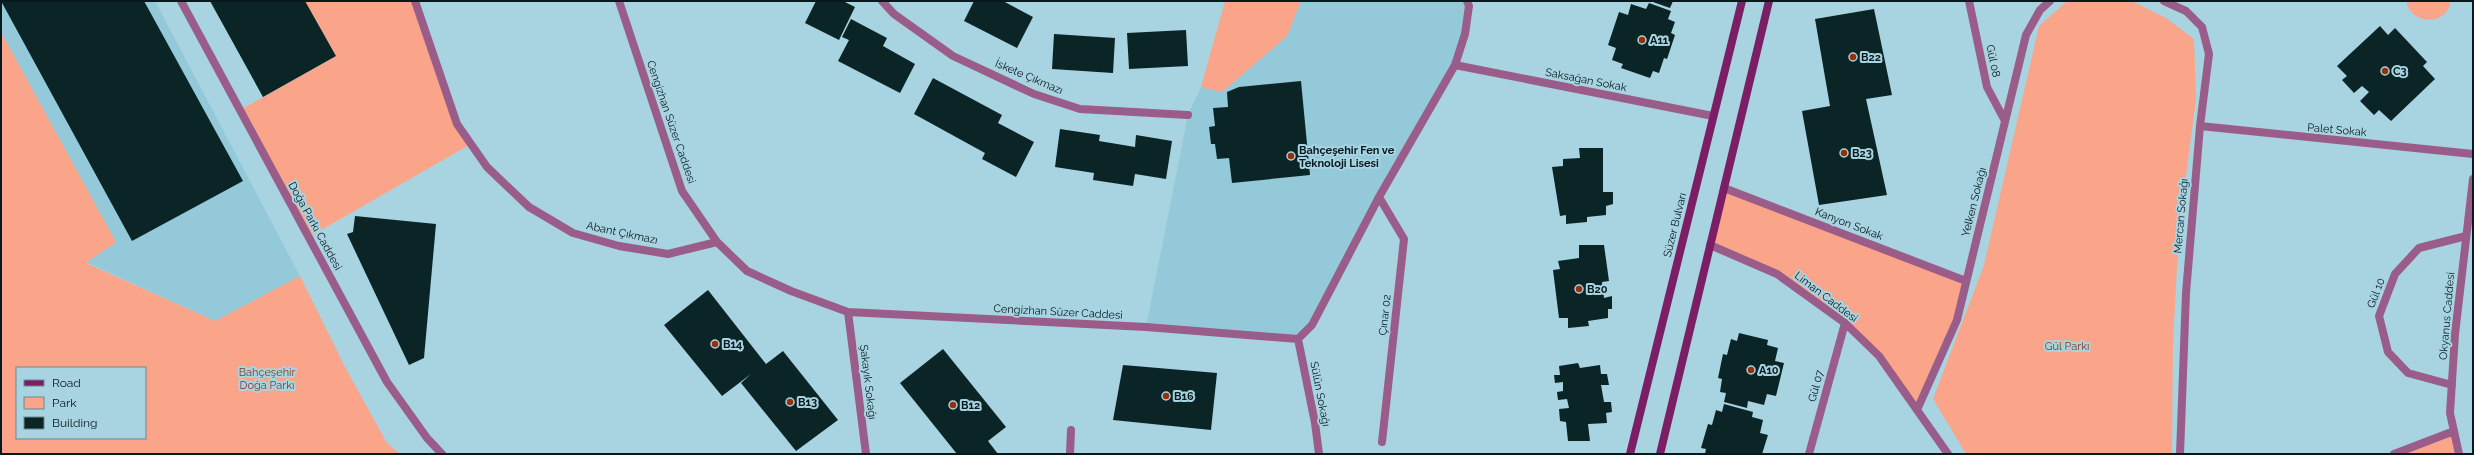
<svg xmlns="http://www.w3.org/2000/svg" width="2474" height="455" font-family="Raleway,sans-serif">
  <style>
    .built { fill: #93c9d9 }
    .green { fill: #faa489; fill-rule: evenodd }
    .building { fill: #0b2526 }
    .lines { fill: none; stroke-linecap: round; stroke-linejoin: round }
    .minor { stroke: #9a5c88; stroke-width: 8 }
    .secondary { stroke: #7b1e66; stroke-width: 8 }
    .poi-dot { fill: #963006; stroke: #a8d4e2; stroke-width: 1.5 }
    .labels { text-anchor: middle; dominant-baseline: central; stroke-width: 4; stroke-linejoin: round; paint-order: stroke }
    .poi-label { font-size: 11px; font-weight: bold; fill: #08191e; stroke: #a8d4e2; text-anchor: start }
    .street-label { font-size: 11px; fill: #08191e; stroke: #a8d4e2 }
    .park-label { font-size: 11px; fill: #86381e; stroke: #a8d4e2 }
  </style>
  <rect width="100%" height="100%" fill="#a8d4e2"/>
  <!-- built -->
  <path class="built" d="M 1,1 L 155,1 L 300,276 L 215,321 L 86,262 L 116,242 L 1,32 Z
    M 1301,1 L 1467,1 L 1469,6 L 1455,65 L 1312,325 L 1298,339 L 1146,327 L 1188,115 L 1201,87 L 1222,92 L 1287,36 Z"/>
  <!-- green -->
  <path class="green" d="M 305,1 L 415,1 L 457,124 L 471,144 L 309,237 L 240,110 L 336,56 Z
    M 1225,1 L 1301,1 L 1287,36 L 1222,92 L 1201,87 Z
    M 2067,1 L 2132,1 L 2166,18 L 2194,39 L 2196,99 L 2182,206 L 2177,266 L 2173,344 L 2172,454 L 1966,454 L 1933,399 L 1984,265 L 2039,26 Z
    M 2406,1 L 2451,1 C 2447,26 2411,26 2406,1 Z
    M 1,32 L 116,242 L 86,263 L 215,321 L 300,276 L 346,369 L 387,443 L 400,454 L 1,454 ZM 17,368 L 145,368 L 145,438 L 17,438 Z
    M 1724,188 L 1966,281 L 1957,320 L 1917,410 L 1879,356 L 1845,323 L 1777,274 L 1710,245 Z
    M 2454,431 L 2458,454 L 2394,454 Z"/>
  <!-- building -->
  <path class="building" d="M 1,1 L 144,1 L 243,181 L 132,241 Z
    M 210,1 L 305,1 L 336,56 L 263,97 Z
    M 816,1 L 843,1 L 855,7 L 839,40 L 805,23 Z
    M 974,1 L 1003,1 L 1033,17 L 1017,48 L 964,21 Z
    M 1650,1 L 1673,1 L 1670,8 Z
    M 1649,3 L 1671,11 L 1668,19 L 1675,22 L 1671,33 L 1675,35 L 1667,59 L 1664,58 L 1659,73 L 1653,71 L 1650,78 L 1621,68 L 1623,64 L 1612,60 L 1616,48 L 1608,45 L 1619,12 L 1628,15 L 1631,4 L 1646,9 Z
    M 1874,9 L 1892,95 L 1866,99 L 1887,195 L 1819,205 L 1802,111 L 1830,106 L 1815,19 Z
    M 851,19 L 887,38 L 883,46 L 915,64 L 900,93 L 838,61 L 849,40 L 842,37 Z
    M 2380,26 L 2388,35 L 2395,28 L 2427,62 L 2423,66 L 2435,79 L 2391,121 L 2379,110 L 2374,115 L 2360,101 L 2369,92 L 2362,86 L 2354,93 L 2342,80 L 2347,76 L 2337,66 Z
    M 1186,30 L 1188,66 L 1129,69 L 1127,33 Z
    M 1054,34 L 1115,38 L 1113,73 L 1052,69 Z
    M 933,78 L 1002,115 L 998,123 L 1034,142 L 1016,177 L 982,159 L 985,153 L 914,114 Z
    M 1301,81 L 1310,175 L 1232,183 L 1229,158 L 1217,159 L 1215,144 L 1211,144 L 1209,127 L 1215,126 L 1213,108 L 1228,107 L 1227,92 L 1239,87 Z
    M 1060,129 L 1100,135 L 1099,141 L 1135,147 L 1136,135 L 1172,141 L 1166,179 L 1135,174 L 1133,186 L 1093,180 L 1094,173 L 1055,167 Z
    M 1579,148 L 1603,148 L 1603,192 L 1613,192 L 1613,204 L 1606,206 L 1606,215 L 1587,217 L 1587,222 L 1566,224 L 1566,215 L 1560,216 L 1552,167 L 1563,166 L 1563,159 L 1580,158 Z
    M 355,216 L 436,224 L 424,358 L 409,365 L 347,234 L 353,232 Z
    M 1579,245 L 1604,245 L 1609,281 L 1602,282 L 1604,298 L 1612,296 L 1612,309 L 1608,309 L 1608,318 L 1588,321 L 1589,326 L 1568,328 L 1568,318 L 1559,318 L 1553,270 L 1560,269 L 1558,261 L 1579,258 Z
    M 708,290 L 766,364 L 783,351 L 838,420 L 796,451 L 741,383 L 751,374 L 722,396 L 664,325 Z
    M 1739,333 L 1768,340 L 1767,345 L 1778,348 L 1775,361 L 1784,363 L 1776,396 L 1767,394 L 1764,405 L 1748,401 L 1747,408 L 1724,402 L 1726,393 L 1720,392 L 1722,379 L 1718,378 L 1723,354 L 1727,355 L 1731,339 L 1737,341 Z
    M 943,349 L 1006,427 L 988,441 L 998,454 L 957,454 L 900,383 Z
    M 1578,363 L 1580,368 L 1600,365 L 1601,374 L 1607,374 L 1609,385 L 1601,385 L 1604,402 L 1611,402 L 1612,412 L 1606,413 L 1607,423 L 1588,424 L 1590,441 L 1568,441 L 1566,422 L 1560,421 L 1559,409 L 1569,408 L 1567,399 L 1558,400 L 1557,392 L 1563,391 L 1563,382 L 1555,383 L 1554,375 L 1560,375 L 1559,366 Z
    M 1123,365 L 1217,373 L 1211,430 L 1113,420 Z
    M 1724,404 L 1753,412 L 1752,417 L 1763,420 L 1760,433 L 1768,435 L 1762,454 L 1705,454 L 1706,449 L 1701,448 L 1708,424 L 1712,425 L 1716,410 L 1722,412 Z"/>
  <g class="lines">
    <!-- minor -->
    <path class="minor" d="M 181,1 L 387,382 L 427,438 L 442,454
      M 415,1 L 457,124 L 487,167 L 529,207 L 573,233 L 619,246 L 668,254 L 717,242
      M 619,1 L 682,191 L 717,242 L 747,271 L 791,291 L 848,312 L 1146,327 L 1298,339 L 1312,325 L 1379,197 L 1455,65 L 1465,34 L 1469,6 L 1467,1
      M 882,1 L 894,14 L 953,56 L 1034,94 L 1080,109 L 1188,115
      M 1969,1 L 1987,87 L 2005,121
      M 2164,1 L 2186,11 L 2202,27 L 2209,54 L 2200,126 L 2186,293 L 2180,454
      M 1455,65 L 1713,116
      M 2200,126 L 2473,154
      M 1724,188 L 1966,281
      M 1379,197 L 1404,239 L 1382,442
      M 1710,245 L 1777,274 L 1845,323 L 1879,356 L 1948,454
      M 848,312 L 866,454
      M 1298,339 L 1315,423 L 1319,454
      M 2452,385 L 2408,373 L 2388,352 L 2379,316 L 2395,274 L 2419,248 L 2466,236
      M 1917,410 L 1957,320 L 2026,35 L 2040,10 L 2050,1
      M 1070,454 L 1071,430
      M 1809,454 L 1845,323
      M 2394,454 L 2454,431
      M 2459,454 L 2450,413 L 2455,334 L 2473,179"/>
    <!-- secondary -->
    <path class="secondary" d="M 1630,454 L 1742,1
      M 1660,454 L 1769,1"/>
  </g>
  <!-- markers -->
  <g class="poi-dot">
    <circle cx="1642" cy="40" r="4"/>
    <circle cx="1853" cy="57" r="4"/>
    <circle cx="2385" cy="71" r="4"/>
    <circle cx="1844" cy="153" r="4"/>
    <circle cx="1291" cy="156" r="4"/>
    <circle cx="1579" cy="289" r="4"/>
    <circle cx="715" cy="344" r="4"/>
    <circle cx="1751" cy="370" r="4"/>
    <circle cx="1166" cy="396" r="4"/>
    <circle cx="790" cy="402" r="4"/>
    <circle cx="953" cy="405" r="4"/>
  </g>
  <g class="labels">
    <!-- poi labels -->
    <g class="poi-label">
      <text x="1650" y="40">A11</text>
      <text x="1861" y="57">B22</text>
      <text x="2393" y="71">C3</text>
      <text x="1299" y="150">Bahçeşehir Fen ve<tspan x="1299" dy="13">Teknoloji Lisesi</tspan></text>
      <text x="1852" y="153">B23</text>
      <text x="1587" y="289">B20</text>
      <text x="723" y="344">B14</text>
      <text x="1759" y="370">A10</text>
      <text x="1174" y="396">B16</text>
      <text x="798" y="402">B13</text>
      <text x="961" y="405">B12</text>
    </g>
    <!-- street labels -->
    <g class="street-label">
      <text transform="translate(1993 61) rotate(78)">Gül 08</text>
      <text transform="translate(1029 77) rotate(23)">İskete Çıkmazı</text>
      <text transform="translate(1586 80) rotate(11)">Saksağan Sokak</text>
      <text transform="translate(671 122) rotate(71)">Cengizhan Süzer Caddesi</text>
      <text transform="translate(2337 130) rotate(5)">Palet Sokak</text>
      <text transform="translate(1974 202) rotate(-76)">Yelken Sokağı</text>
      <text transform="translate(2181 216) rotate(-85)">Mercan Sokağı</text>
      <text transform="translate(1849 224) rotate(21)">Kanyon Sokak</text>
      <text transform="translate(1675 225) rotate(-76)">Süzer Bulvarı</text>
      <text transform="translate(315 226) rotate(61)">Doğa Parkı Caddesi</text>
      <text transform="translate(622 233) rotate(12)">Abant Çıkmazı</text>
      <text transform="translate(2376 293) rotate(-69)">Gül 10</text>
      <text transform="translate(1826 297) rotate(37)">Liman Caddesi</text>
      <text transform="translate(1058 312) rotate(3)">Cengizhan Süzer Caddesi</text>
      <text transform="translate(1385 315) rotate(-84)">Çınar 02</text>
      <text transform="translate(2447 316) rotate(-85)">Okyanus Caddesi</text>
      <text transform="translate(868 382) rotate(83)">Şakayık Sokağı</text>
      <text transform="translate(1816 386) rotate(-75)">Gül 07</text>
      <text transform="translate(1320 394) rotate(79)">Sülün Sokağı</text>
    </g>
    <!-- park labels -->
    <g class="park-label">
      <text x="2067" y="346">Gül Parkı</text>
      <text x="267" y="372">Bahçeşehir<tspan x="267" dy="13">Doğa Parkı</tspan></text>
    </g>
  </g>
  <!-- border -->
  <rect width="2474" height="455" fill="none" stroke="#08191e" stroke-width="4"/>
  <!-- legend -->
  <rect x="16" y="367" width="130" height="72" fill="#a8d4e2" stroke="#688994"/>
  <rect x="24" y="380" width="20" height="6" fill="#7b1e66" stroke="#688994"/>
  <text x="52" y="387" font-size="12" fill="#08191e">Road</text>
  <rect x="24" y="397" width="20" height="12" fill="#faa489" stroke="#688994"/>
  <text x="52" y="407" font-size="12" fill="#08191e">Park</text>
  <rect x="24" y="417" width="20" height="12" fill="#0b2526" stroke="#688994"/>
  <text x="52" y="427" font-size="12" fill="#08191e">Building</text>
</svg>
